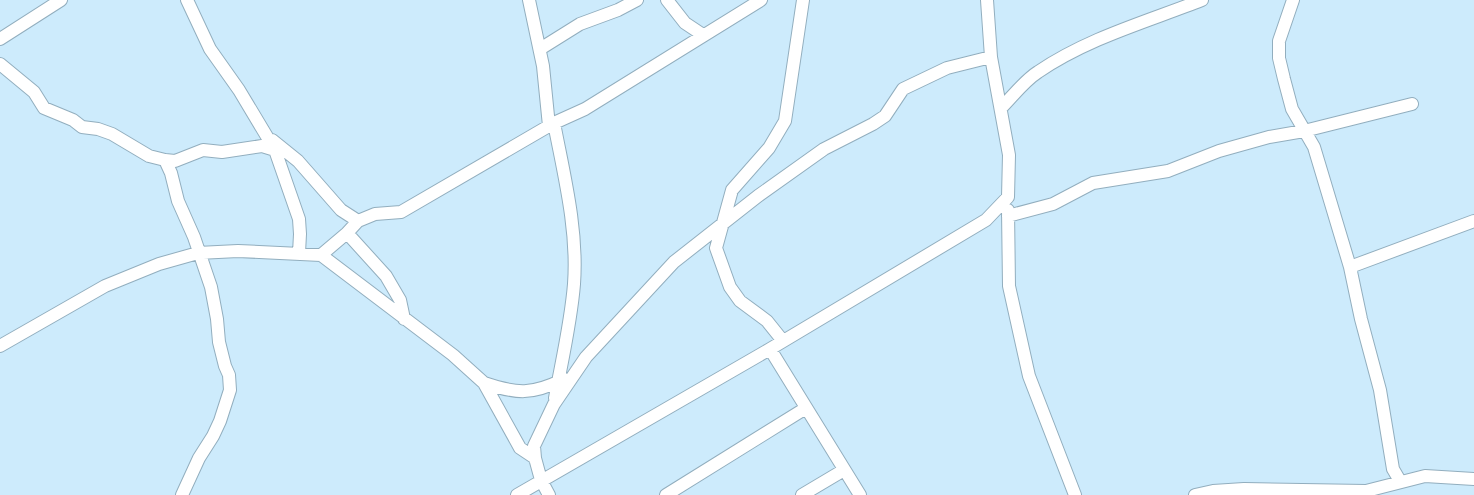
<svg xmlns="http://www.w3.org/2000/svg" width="1474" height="495" font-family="'DejaVu Sans',sans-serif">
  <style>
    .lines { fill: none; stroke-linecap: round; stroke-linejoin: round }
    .minor-casing { stroke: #92aebe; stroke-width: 14 }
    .minor { stroke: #fff; stroke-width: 12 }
  </style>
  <rect width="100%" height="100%" fill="#cdebfc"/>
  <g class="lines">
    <!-- minor casing -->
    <g class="minor-casing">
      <path id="minor" d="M 187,0 L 210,49 L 239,90 L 275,150 L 299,219 L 300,234 L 299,253
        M 529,0 L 543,66 L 549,126
        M 667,0 L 685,23 L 703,35
        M 1293,0 L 1279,41 L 1279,58 L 1284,79 L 1292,109 L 1314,147 L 1350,267 L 1361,319 L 1380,390 L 1393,469 L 1400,481
        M 0,39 L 61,0
        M 540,49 L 580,24 L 618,10 L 637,0
        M 0,64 L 34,92 L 44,108 L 73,120 L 82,127 L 98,129 L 112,134 L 149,156 L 165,160 L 175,161 L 203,150 L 222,152 L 262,146 L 275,150
        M 1002,107 C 1013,96 1024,81 1038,72 C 1088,38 1146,22 1202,0
        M 554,123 C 564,175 578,230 574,284 C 571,322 562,360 555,398
        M 272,140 L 298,161 L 341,210 L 358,221
        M 165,160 L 171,173 L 178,201 L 194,237 L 211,287 L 217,319 L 219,342 L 225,366 L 229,375 L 230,390 L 220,421 L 213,436 L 199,458 L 182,495
        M 1008,210 L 1009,286 L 1029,376 L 1075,495
        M 1008,216 L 1053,204 L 1093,183 L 1168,171 L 1219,151 L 1269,137 L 1304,131 L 1412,104
        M 347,233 L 386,276 L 400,300 L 404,319
        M 321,255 L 453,355 L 484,383 L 520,448 L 535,458
        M 1350,267 L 1474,221
        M 783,341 L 767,321 L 740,301 L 730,287 L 716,248 L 732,190 L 769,148 L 785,121 L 803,0
        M 0,346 L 105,286 L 159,264 L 198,253 L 238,251 L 321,255 L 347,233 L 358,221 L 375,214 L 401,212 L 554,123 L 585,109 L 761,0
        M 770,349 L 860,495
        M 484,383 C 517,394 532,395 564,379
        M 517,495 L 770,349 L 986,220 L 1008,197 L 1009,155 L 991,57 L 987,0
        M 549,495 L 541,480 L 535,458 L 534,446 L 554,404 L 586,357 L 674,262 L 758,196 L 824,149 L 873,124 L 885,116 L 903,89 L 947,68 L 991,57
        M 666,495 L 806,408
        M 802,495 L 844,470
        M 1195,495 L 1213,491 L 1244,489 L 1366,491 L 1425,476 L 1474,479"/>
    </g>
    <!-- minor -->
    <use href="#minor" class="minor"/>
  </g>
</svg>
